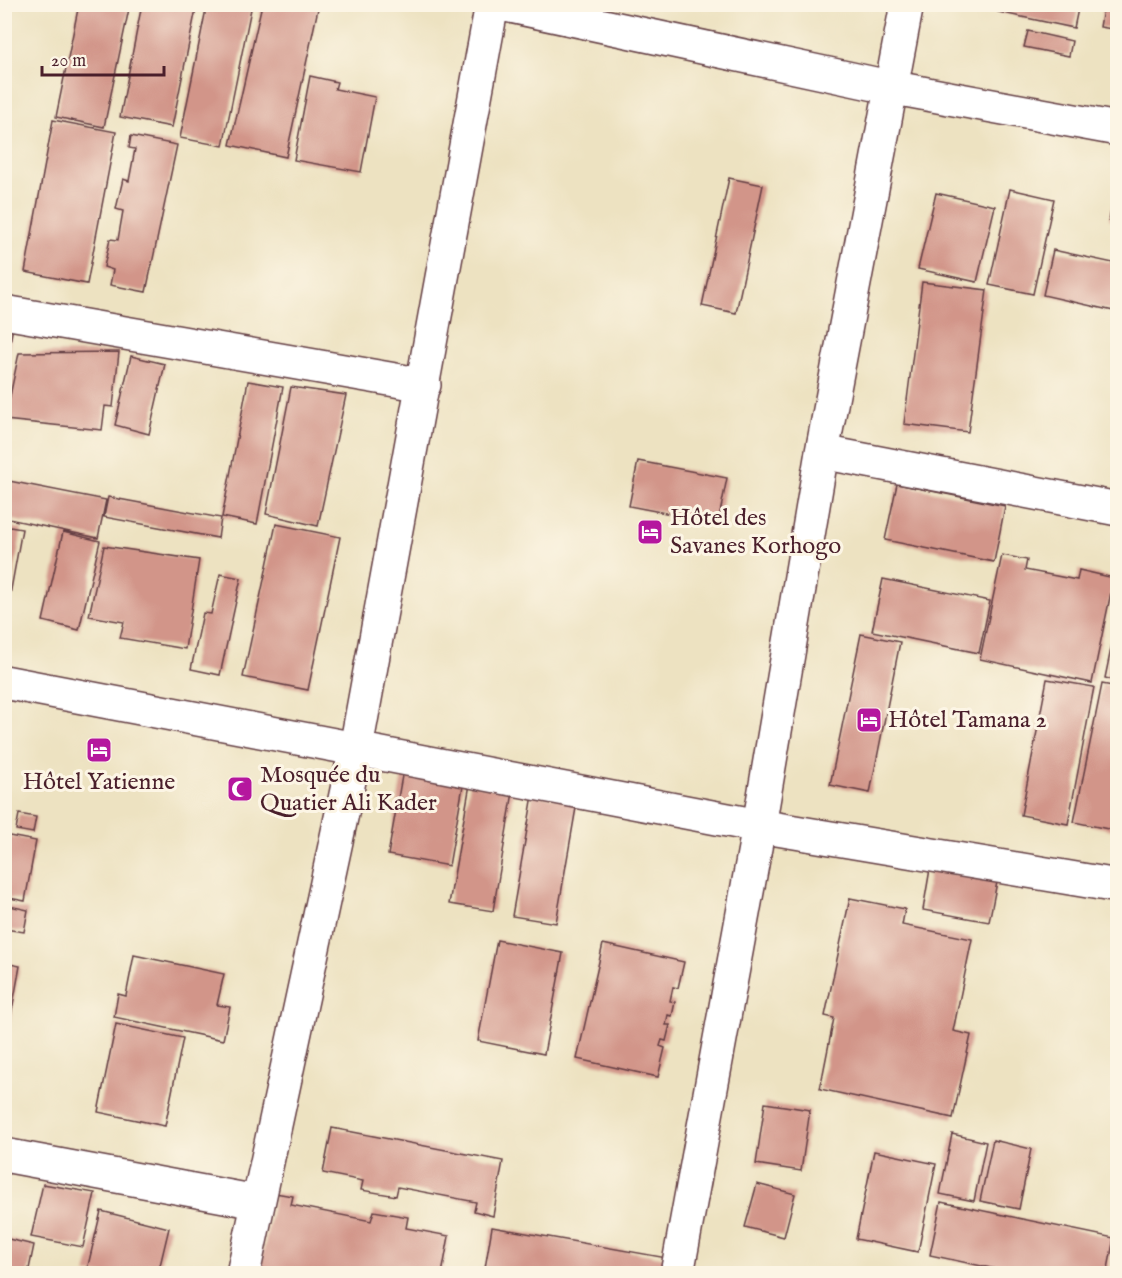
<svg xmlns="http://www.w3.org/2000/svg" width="1122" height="1278" font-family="'IM FELL English',serif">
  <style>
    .building { fill: #d29589 }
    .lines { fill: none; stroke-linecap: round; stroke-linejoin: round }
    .minor-casing { stroke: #623c42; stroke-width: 36 }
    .minor { stroke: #fff; stroke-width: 33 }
    .labels { text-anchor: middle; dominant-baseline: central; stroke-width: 6; stroke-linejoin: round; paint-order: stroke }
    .poi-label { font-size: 24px; fill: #4a1f2b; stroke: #fcf5e5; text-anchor: start }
  </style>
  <rect width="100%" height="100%" fill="#fcf5e5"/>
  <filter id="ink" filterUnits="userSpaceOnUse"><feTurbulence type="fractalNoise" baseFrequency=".0167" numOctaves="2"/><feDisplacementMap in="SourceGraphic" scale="12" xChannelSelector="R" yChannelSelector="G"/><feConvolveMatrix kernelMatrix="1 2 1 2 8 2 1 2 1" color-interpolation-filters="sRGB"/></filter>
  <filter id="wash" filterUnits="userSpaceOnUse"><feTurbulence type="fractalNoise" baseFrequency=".008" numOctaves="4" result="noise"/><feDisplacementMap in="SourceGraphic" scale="24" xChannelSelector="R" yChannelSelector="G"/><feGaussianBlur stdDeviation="1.35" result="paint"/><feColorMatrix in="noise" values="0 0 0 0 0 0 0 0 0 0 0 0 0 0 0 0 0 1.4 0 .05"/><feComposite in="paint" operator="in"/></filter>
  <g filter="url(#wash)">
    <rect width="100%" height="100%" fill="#ede2c1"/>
    <g id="blocks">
      <!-- building -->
      <path class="building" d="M 79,4 L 130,4 L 104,127 L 56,117 Z
        M 142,4 L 197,4 L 172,127 L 120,117 Z
        M 207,4 L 252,4 L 223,146 L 180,138 Z
        M 262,4 L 319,4 L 286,157 L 230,145 Z
        M 999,4 L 1079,4 L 1074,28 L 998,12 Z
        M 1104,4 L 1118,4 L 1118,30 L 1100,27 Z
        M 1028,31 L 1072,41 L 1069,56 L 1024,47 Z
        M 310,76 L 337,82 L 335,89 L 375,97 L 361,172 L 294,160 Z
        M 53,120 L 116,132 L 87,284 L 25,272 Z
        M 131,136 L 177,145 L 146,292 L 110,285 L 113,270 L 104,267 L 110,239 L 118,240 L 123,211 L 116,209 L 123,179 L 129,181 L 135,149 L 129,148 Z
        M 729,178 L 763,185 L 736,313 L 702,306 Z
        M 1117,184 L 1118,184 L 1118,221 L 1109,220 Z
        M 1010,189 L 1054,199 L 1033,294 L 989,285 Z
        M 936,193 L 995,206 L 977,282 L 918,269 Z
        M 1053,250 L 1118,264 L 1118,312 L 1043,295 Z
        M 922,282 L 987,290 L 968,432 L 904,424 Z
        M 4,325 L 13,327 L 6,363 L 4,363 Z
        M 119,352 L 113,407 L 105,406 L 102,430 L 5,420 L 19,353 Z
        M 131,356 L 165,364 L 149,434 L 115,425 Z
        M 248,381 L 283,387 L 257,524 L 222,517 Z
        M 291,387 L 346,395 L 318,526 L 266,514 Z
        M 638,461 L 727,478 L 718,523 L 629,506 Z
        M 4,480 L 106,500 L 98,538 L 4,518 Z
        M 897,484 L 1005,506 L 994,562 L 885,540 Z
        M 108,497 L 221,518 L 218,538 L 104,517 Z
        M 276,524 L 340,537 L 308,690 L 243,677 Z
        M 4,526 L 22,529 L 6,617 L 4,617 Z
        M 63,532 L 100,541 L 79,630 L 43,621 Z
        M 104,546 L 199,560 L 185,649 L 120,638 L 124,622 L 89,616 Z
        M 1002,555 L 1027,560 L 1025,570 L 1077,580 L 1079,570 L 1114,578 L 1092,683 L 980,659 Z
        M 220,574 L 241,578 L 220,675 L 191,669 L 203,613 L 211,614 Z
        M 883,579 L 990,601 L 979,653 L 872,631 Z
        M 861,634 L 900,642 L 870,793 L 830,785 Z
        M 1112,644 L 1118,646 L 1118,681 L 1105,678 Z
        M 1047,679 L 1094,687 L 1068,824 L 1021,815 Z
        M 1102,684 L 1118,687 L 1118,831 L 1074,822 Z
        M 403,770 L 464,780 L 449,866 L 388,855 Z
        M 470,784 L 513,792 L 493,911 L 449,904 Z
        M 533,795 L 577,802 L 556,923 L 512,916 Z
        M 19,814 L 36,817 L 33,833 L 16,830 Z
        M 4,835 L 36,841 L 25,901 L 4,897 Z
        M 930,869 L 997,882 L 989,922 L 923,910 Z
        M 850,898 L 905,909 L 902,925 L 972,939 L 953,1031 L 971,1035 L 953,1118 L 820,1089 L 834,1018 L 825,1016 Z
        M 5,905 L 28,910 L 24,932 L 5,929 Z
        M 497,940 L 563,953 L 544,1054 L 478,1041 Z
        M 603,944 L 684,962 L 678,988 L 673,987 L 670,1001 L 675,1002 L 672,1016 L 668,1015 L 666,1025 L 670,1025 L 666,1041 L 662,1040 L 660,1046 L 665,1048 L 658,1077 L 577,1059 Z
        M 134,955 L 224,974 L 217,1005 L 230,1007 L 223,1040 L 114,1017 L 118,994 L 126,996 Z
        M 5,963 L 20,966 L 6,1043 L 5,1043 Z
        M 116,1024 L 183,1038 L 165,1126 L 98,1112 Z
        M 765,1103 L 810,1110 L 801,1171 L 756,1164 Z
        M 332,1128 L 503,1161 L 493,1216 L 474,1211 L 476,1202 L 398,1187 L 396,1196 L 361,1190 L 363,1181 L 323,1173 Z
        M 952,1134 L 986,1142 L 974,1201 L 940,1194 Z
        M 993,1140 L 1031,1149 L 1019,1209 L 980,1201 Z
        M 874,1151 L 936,1164 L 918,1252 L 856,1239 Z
        M 43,1184 L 95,1193 L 83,1247 L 31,1237 Z
        M 757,1184 L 795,1194 L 784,1237 L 745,1227 Z
        M 275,1193 L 293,1196 L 291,1205 L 371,1221 L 374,1211 L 408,1217 L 406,1228 L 449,1236 L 442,1274 L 259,1274 Z
        M 941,1202 L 1114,1238 L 1107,1274 L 1019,1274 L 930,1255 Z
        M 101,1211 L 169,1228 L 158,1274 L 86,1274 Z
        M 492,1227 L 667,1258 L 664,1274 L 484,1274 Z
        M 4,1238 L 34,1245 L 28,1274 L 4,1274 Z"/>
    </g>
  </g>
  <g filter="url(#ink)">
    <use href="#blocks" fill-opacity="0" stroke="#623c42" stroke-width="1.5"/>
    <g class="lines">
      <!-- minor casing -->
      <g class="minor-casing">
        <path id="minor" d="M 501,4 L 889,87 L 1118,129
          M 4,312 L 424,385
          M 822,452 L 1118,509
          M 4,682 L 759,826 L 1118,886
          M 4,1155 L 257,1202
          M 243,1274 L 356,748 L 492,4
          M 677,1274 L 759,826 L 822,452 L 907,4"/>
      </g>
      <!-- minor -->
      <use href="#minor" class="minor"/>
    </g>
  </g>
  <!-- icons -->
  <defs>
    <g id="hotel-square" transform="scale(1.35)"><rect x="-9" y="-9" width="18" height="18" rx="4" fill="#b5179e" stroke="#fcf5e5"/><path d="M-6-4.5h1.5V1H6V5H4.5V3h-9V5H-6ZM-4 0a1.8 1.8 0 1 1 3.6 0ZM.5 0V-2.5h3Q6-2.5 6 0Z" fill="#fff"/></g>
    <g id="mosque-square" transform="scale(1.35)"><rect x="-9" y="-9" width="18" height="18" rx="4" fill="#b5179e" stroke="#fcf5e5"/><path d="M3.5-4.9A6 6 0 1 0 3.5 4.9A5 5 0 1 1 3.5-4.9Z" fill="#fff"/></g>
  </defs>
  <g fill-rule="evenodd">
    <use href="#hotel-square" x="650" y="532"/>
    <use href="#hotel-square" x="869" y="720"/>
    <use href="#hotel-square" x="99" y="750"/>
    <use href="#mosque-square" x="240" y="789"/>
  </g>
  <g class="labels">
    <!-- poi labels -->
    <g class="poi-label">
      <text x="670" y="518">Hôtel des<tspan x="670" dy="28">Savanes Korhogo</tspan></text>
      <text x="888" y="720">Hôtel Tamana 2</text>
      <text x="260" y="775">Mosquée du<tspan x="260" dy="28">Quatier Ali Kader</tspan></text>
      <text x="99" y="782" text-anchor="middle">Hôtel Yatienne</text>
    </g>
  </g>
  <!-- margin -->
  <rect width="1122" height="1278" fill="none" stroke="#fcf5e5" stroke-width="24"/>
  <!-- scale -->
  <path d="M42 66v9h122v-9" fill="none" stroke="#4a1f2b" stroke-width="3"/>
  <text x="51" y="66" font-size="18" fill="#4a1f2b" stroke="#fcf5e5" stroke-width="4.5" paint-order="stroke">20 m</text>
</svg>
